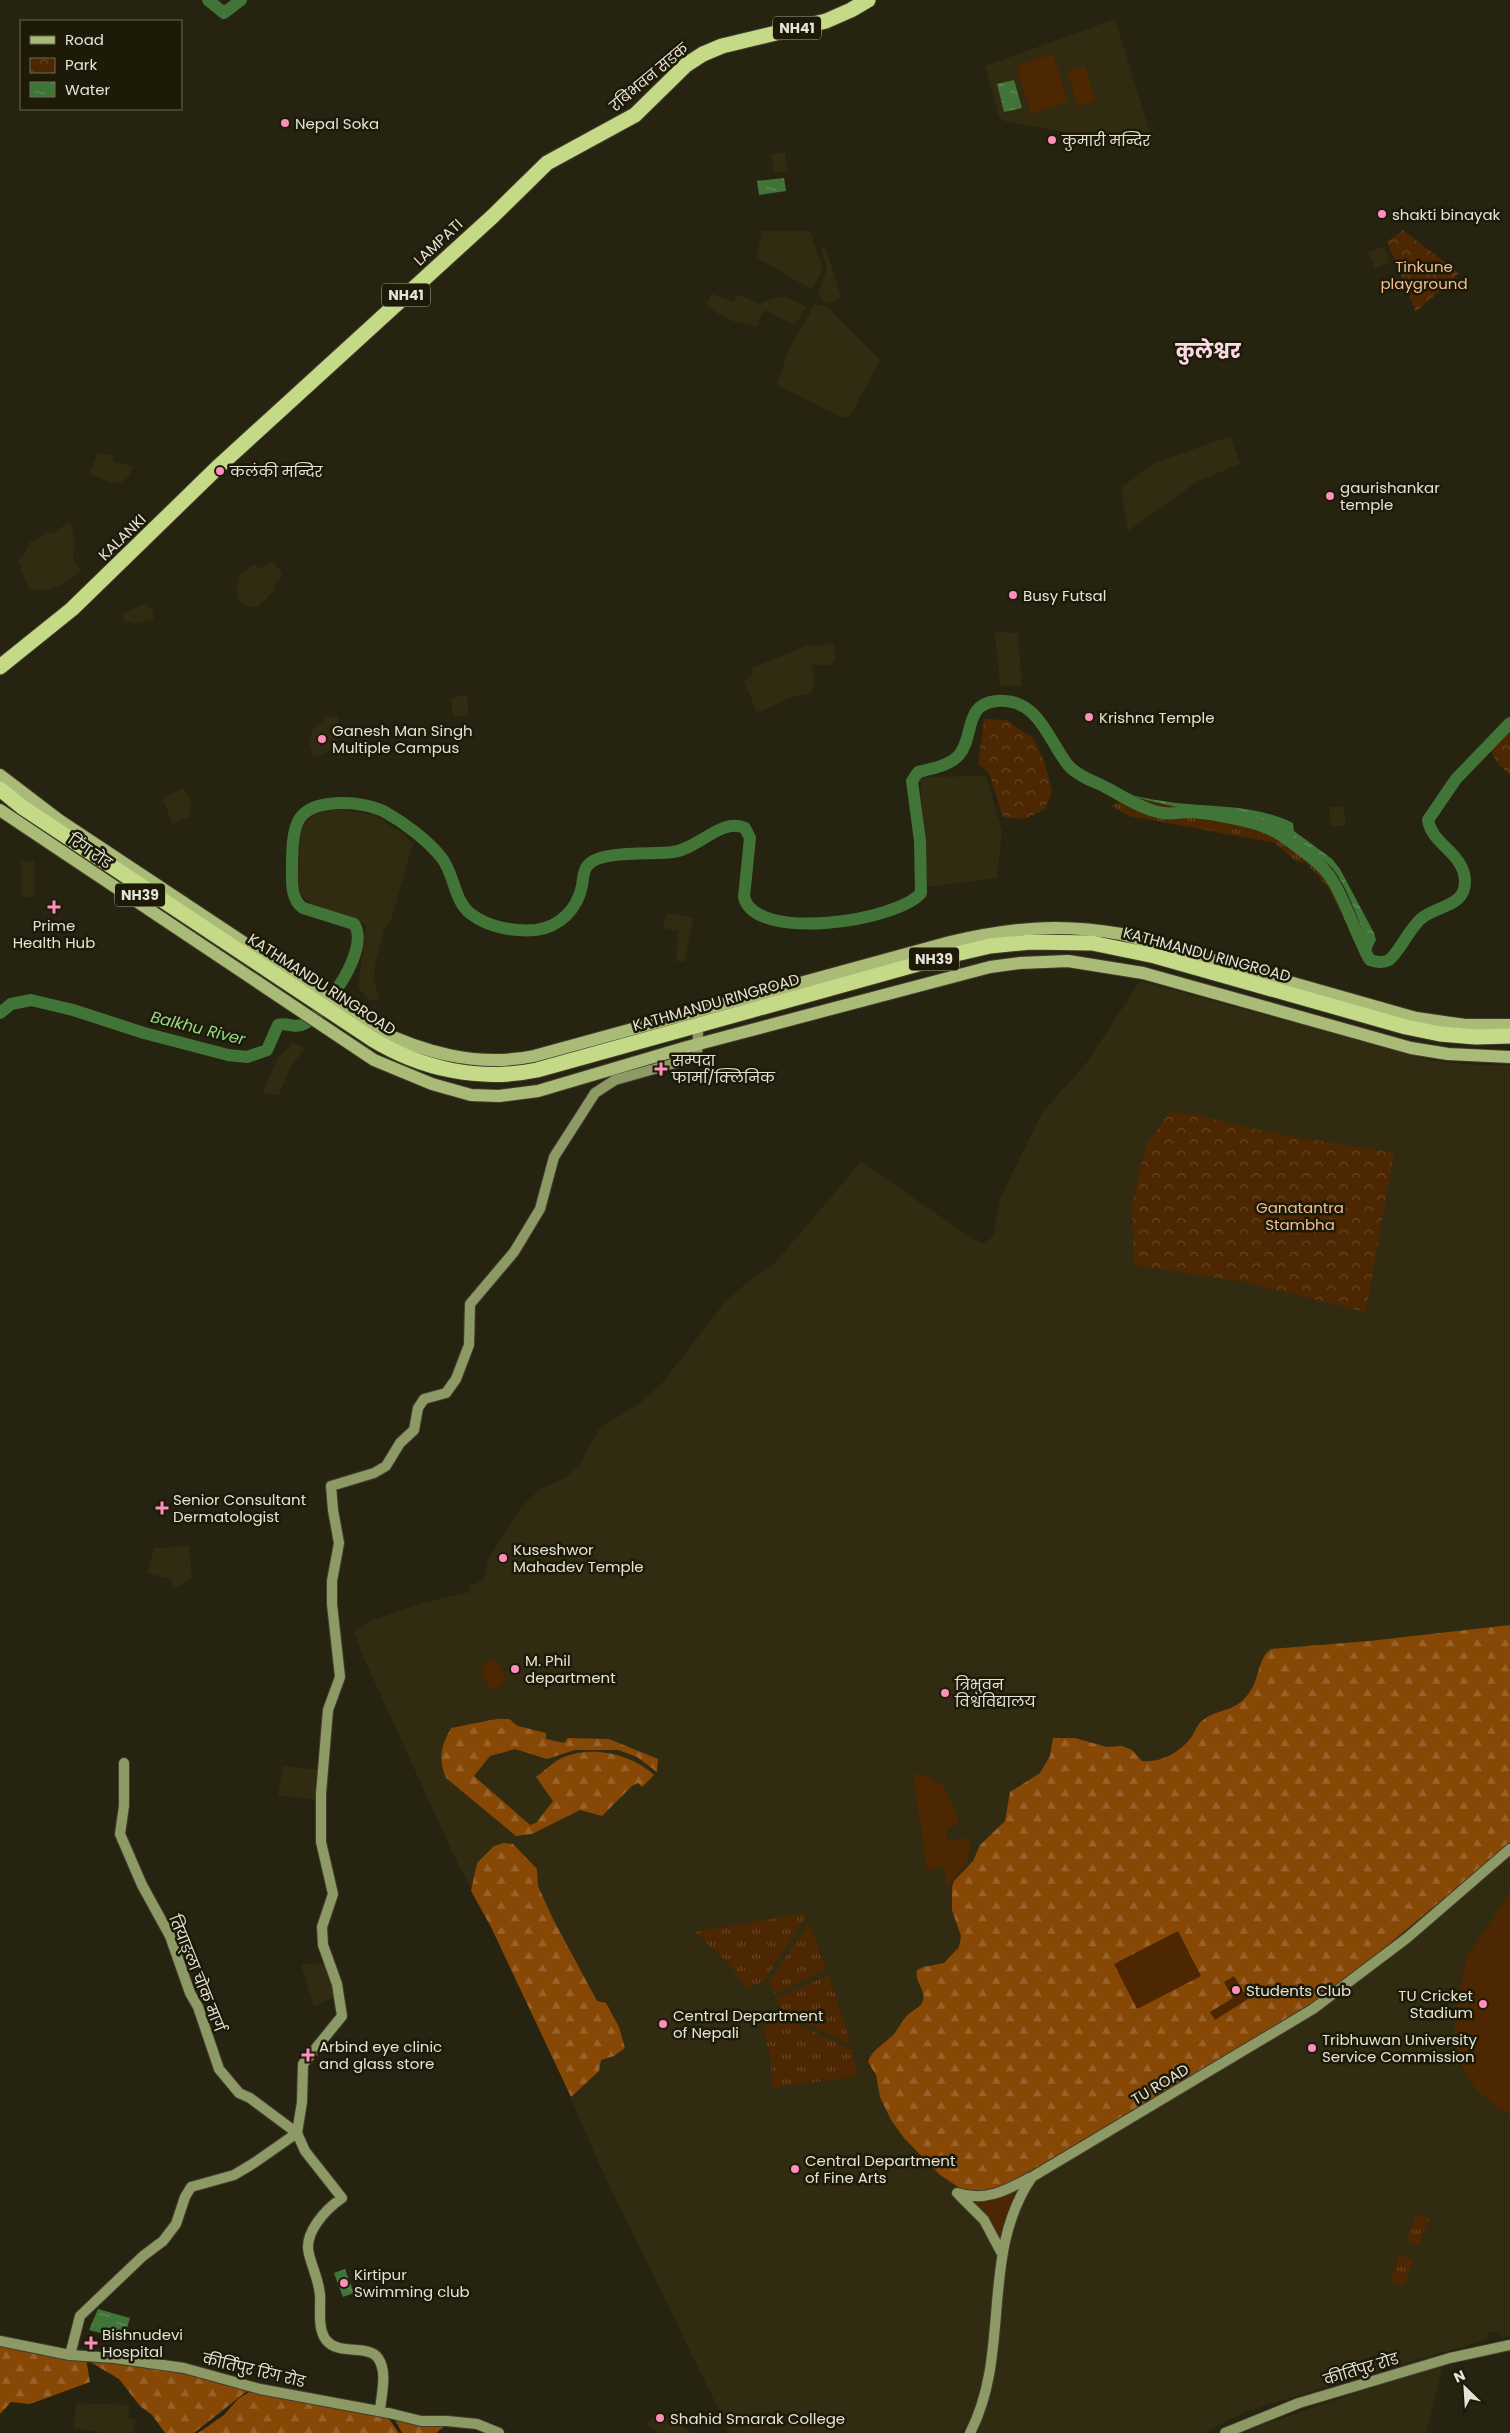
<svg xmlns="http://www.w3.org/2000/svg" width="1510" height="2433" font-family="Poppins,'Noto Sans Devanagari',sans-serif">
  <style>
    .built { fill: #302b11 }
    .grass { fill: url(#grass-tufts) }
    .forest { fill: url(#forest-firs) }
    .park { fill: url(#park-crowns) }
    .garden { fill: #4d2602 }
    .water { fill: url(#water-ripples) }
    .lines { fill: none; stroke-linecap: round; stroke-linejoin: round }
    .river { stroke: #407537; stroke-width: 12 }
    .secondary-casing { stroke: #413e2d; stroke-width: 12 }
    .primary-casing { stroke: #413e2d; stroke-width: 14 }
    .highway-casing { stroke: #413e2d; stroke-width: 17 }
    .secondary { stroke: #8d9a66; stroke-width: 10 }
    .primary { stroke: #ab7; stroke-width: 12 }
    .highway { stroke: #c5da86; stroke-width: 15 }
    .poi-dot { fill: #fe8ebb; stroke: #1d1a08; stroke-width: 2 }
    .labels { text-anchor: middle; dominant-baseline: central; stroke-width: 5; stroke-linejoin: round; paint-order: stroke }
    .shield { fill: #1d1a08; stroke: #a8a799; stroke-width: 1 }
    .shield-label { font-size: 14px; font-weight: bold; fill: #e4e3d7 }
    .street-label { font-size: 15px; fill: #e4e3d7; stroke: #1d1a08 }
    .poi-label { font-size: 15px; fill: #e4e3d7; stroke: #1d1a08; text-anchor: start }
    .park-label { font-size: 15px; fill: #f3bc93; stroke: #1d1a08 }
    .water-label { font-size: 16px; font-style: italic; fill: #91dc84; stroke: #1d1a08 }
    .district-label { font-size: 20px; font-weight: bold; fill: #fbd9e5; stroke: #1d1a08 }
  </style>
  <defs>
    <pattern id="grass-tufts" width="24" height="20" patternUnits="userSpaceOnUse" patternTransform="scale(1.25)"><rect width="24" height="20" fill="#4d2602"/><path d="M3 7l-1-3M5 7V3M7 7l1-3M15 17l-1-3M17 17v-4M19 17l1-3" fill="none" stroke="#664526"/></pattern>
    <pattern id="forest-firs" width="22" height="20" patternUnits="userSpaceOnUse" patternTransform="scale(1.25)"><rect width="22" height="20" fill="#874806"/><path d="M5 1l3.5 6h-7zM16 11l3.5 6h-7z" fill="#98622a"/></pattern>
    <pattern id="park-crowns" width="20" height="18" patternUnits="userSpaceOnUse" patternTransform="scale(1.25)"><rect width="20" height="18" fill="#4d2602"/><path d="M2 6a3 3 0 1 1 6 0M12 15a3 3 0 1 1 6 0" fill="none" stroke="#664526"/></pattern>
    <pattern id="water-ripples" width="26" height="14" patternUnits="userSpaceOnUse" patternTransform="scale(1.25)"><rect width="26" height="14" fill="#407537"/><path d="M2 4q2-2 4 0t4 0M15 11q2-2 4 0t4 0" fill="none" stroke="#658f5d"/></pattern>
  </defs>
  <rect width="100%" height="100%" fill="#272311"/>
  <!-- built -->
  <path class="built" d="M 1115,19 L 1153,142 L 1127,150 L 1122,135 L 1113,138 L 1073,134 L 1004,121 L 999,117 L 985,66 Z
    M 785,152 L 788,172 L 774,173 L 771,154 Z
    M 762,231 L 810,231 L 823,269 L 812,290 L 756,257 Z
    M 1384,247 L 1390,262 L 1375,269 L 1368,252 Z
    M 826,248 L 841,297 L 826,304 L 818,293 L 827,269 L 821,249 Z
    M 712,294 L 734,302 L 738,294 L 759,304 L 777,297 L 787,297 L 806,307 L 795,325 L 765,310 L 759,318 L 757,327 L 733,321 L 717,313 L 706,305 Z
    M 815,304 L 826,306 L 880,360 L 849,418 L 838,416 L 777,385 L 789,349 Z
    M 1231,436 L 1240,464 L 1198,481 L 1128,531 L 1121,487 L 1157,462 Z
    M 98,453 L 114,455 L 113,462 L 133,466 L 129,476 L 120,483 L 112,483 L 89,474 Z
    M 68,523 L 71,525 L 75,541 L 73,558 L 82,571 L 61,585 L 45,590 L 28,589 L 18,560 L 23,555 L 31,541 L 42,537 L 47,532 L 51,534 Z
    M 273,561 L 282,573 L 281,579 L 275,581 L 275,590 L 257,608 L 247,606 L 237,600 L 238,593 L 236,590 L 240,575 L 252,565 L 257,566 L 260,569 Z
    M 145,604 L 153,610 L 154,619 L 134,624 L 123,620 L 122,613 Z
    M 995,632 L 1018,633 L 1022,687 L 1000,685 Z
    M 834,644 L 835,657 L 832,665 L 812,665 L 814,683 L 811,693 L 792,697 L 757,713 L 744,681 L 752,675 L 752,668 L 806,646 Z
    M 467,695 L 469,716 L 453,717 L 451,698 Z
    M 327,715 L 330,718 L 337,715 L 342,732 L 334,735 L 336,749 L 313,757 L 309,744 L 312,729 L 324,721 L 323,717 Z
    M 986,776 L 1002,831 L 997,878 L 927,887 L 920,777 Z
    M 184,788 L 192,805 L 189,817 L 173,824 L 162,798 Z
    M 1344,806 L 1346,826 L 1331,826 L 1329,807 Z
    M 336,809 L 375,815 L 406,836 L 413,844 L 391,920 L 384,931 L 375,964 L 374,980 L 379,999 L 368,1000 L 358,987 L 366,925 L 311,904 L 302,896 L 297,883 L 295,869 L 302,826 L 317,811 Z
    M 21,861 L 34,861 L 34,897 L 21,897 Z
    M 667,913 L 693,918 L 685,962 L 676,961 L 678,931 L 663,928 Z
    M 1140,981 L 1429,1060 L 1475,1065 L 1510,1065 L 1510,2336 L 1502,2338 L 1496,2331 L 1488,2333 L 1487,2340 L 1390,2367 L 1386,2362 L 1383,2369 L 1245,2412 L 1205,2433 L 974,2433 L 975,2431 L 966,2427 L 959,2433 L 730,2433 L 600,2166 L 550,2050 L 491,1927 L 456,1860 L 361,1652 L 354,1631 L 368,1622 L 422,1603 L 470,1592 L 469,1586 L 484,1580 L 488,1560 L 521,1507 L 540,1489 L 565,1478 L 580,1464 L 599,1429 L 641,1402 L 663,1382 L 724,1303 L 743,1286 L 774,1264 L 861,1162 L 975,1240 L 984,1243 L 990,1239 L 994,1234 L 1000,1198 L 1043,1111 L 1085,1065 Z
    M 293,1043 L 305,1048 L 290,1068 L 279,1095 L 263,1093 L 278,1057 Z
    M 189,1546 L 192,1579 L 174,1588 L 171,1579 L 147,1573 L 154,1548 Z
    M 283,1766 L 320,1770 L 316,1800 L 278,1795 Z
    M 326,1962 L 336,1996 L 314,2007 L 301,1965 Z
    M 1444,2363 L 1426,2433 L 1245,2433 L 1262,2425 Z
    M 76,2403 L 130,2405 L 128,2418 L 136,2420 L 132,2433 L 103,2433 L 74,2428 Z
    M 657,2412 L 689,2431 L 691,2433 L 659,2433 L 647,2424 Z"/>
  <!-- grass -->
  <path class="grass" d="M 1128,795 C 1188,816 1263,809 1312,854 C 1321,862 1329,868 1335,879 L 1368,953 L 1363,963 L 1353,937 L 1328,887 L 1305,862 L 1297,862 L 1275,843 L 1129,816 L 1112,806 Z
    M 805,1913 L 805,1918 L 764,1981 L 746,1989 L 730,1965 L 695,1932 Z
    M 809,1923 L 826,1969 L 775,1994 L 768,1982 Z
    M 829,1975 L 851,2045 L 781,2012 L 777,1998 Z
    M 777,2014 L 852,2050 L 858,2076 L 772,2088 L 771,2060 L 763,2027 L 768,2024 L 767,2021 L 776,2018 Z
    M 1416,2214 L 1429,2219 L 1419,2245 L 1406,2241 Z
    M 1400,2254 L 1413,2261 L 1404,2286 L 1390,2280 Z"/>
  <!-- forest -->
  <path class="forest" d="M 1510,1625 L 1510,1843 L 1359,1969 L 1313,2004 L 1097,2134 L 1003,2186 L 989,2192 L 966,2192 L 940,2175 L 904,2138 L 891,2120 L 880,2097 L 876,2075 L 868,2062 C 872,2049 885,2044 894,2034 C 899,2028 904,2017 910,2013 C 915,2009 921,2007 923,2000 C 926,1990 914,1981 917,1970 L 923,1967 L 944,1963 L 959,1947 L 961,1936 L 952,1910 L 952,1887 L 954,1881 L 973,1861 L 980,1845 L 1005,1821 L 1010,1792 L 1040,1773 L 1050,1756 L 1053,1738 L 1075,1738 L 1107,1747 L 1122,1746 L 1132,1750 L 1142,1761 C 1161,1763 1178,1753 1190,1739 C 1195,1733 1196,1725 1203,1720 C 1218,1708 1235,1713 1249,1693 C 1259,1681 1258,1657 1271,1649 L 1369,1641 Z
    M 497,1719 L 509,1719 L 518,1726 L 546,1733 L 546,1739 L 564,1743 L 568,1738 L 609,1739 L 658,1759 L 657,1772 L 637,1757 L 618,1750 L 575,1750 L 547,1759 L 515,1749 L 490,1756 L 474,1776 L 530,1825 L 536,1823 L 553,1801 L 536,1777 C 543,1772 550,1765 558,1760 C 588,1744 630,1753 654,1775 L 642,1787 L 638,1783 L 632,1786 L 602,1816 L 580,1810 L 532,1834 L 516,1836 L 446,1778 C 438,1759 441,1746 451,1728 Z
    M 504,1843 L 513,1844 L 537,1869 L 538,1886 L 553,1919 L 597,2001 L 606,2003 L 619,2027 L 625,2048 L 614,2056 L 601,2060 L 599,2071 L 571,2097 L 491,1927 L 471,1891 L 477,1863 L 494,1846 Z
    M 0,2342 L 85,2353 L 90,2382 L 30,2404 L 11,2402 L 0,2414 Z
    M 93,2355 L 116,2356 L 251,2388 L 194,2433 L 165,2433 L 152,2415 L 140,2406 L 119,2379 L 92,2363 Z
    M 254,2389 L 390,2410 L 389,2419 L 399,2433 L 198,2433 L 224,2415 L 238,2399 Z
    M 394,2411 L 454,2419 L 436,2433 L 402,2433 L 393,2416 Z"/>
  <!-- park -->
  <path class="park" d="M 1403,230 L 1459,273 L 1416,312 L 1387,242 Z
    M 984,719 L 1007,720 L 1034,739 L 1045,763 L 1052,791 L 1045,809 L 1025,819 L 1003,817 L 989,773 L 978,764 Z
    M 1510,732 L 1510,775 L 1500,766 L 1490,750 Z
    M 1170,1112 L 1201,1116 L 1267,1132 L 1394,1153 L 1366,1312 L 1244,1282 L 1134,1265 L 1132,1204 L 1138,1177 L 1147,1144 Z"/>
  <!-- garden -->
  <path class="garden" d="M 1053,54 L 1068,102 L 1031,114 L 1016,66 Z
    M 1085,66 L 1096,101 L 1078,107 L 1067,72 Z
    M 493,1660 L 501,1666 L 505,1679 L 502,1685 L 494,1689 C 484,1683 479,1676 484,1663 Z
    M 913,1774 L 926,1775 L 945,1787 L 949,1799 L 959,1818 L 957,1824 L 948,1830 L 946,1838 L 954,1841 L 970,1837 L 968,1861 L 945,1889 L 945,1867 L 927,1871 Z
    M 1510,1893 L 1510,2114 L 1499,2109 L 1477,2091 L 1462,2067 L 1455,2039 L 1455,2014 L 1467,1956 Z
    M 1178,1931 L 1201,1976 L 1137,2009 L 1114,1964 Z
    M 1234,1976 L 1248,1999 L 1215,2020 L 1210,2012 L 1233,1998 L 1224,1982 Z
    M 1012,2192 L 1015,2195 L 1004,2232 L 999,2235 L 975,2203 L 978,2201 L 995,2200 Z"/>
  <!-- water -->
  <path class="water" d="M 1014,80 L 1022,108 L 1004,112 L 997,84 Z
    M 784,178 L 786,191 L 759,195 L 757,181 Z
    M 1130,795 C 1145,798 1160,801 1176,803 C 1215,807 1256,805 1293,823 L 1294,831 L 1332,859 L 1340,869 L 1374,933 L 1376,940 L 1370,952 C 1362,929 1348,888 1333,869 C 1328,863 1321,859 1315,854 C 1261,808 1194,817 1130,795 Z
    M 345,2269 L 354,2293 L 343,2297 L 334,2273 Z
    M 98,2309 L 130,2318 L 124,2339 L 89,2330 Z"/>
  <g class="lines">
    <!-- river -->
    <path class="river" d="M 208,0 L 224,13 L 241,0
      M 0,1013 L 11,1004 L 31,1000 L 73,1010 L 144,1033 L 228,1055 L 247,1057 L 267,1050 L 278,1025 C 287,1022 296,1029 304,1024 C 326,1012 371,948 354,924 L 303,908 C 290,899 292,880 292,866 C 292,853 292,829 300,818 C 315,797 365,801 385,812 C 405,823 427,840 441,857 C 455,874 453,900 471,914 C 488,927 514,932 536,930 C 559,927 577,910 582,886 C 583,880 583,870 588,865 C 600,850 653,855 673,852 C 698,849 722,817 745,828 L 750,838 L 744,897 C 755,943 897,921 921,893 L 920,841 L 912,781 L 918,772 C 931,769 949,766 959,755 C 975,736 963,704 997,701 C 1038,697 1048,740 1068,765 C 1074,772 1088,780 1097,783 C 1117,792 1136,807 1158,812 C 1168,815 1177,813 1188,812 C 1204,812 1247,820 1262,826 C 1272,829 1284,837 1292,843 C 1305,853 1322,864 1331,878 C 1347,903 1355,934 1370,960 C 1376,962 1383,963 1389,960 C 1399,953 1410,927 1422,918 C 1438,905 1466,907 1465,880 C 1463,852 1432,845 1428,820 L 1456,779 L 1510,723"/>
    <!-- secondary casing -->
    <g class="secondary-casing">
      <path id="secondary" d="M 124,1763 L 124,1806 L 120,1834 L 142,1885 L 170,1936 L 190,1993 L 198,2007 L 219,2069 L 239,2093 L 250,2098 L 297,2133 L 305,2151 L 342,2198 C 326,2209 303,2233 309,2254 C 312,2267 319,2281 320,2295 C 321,2308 317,2328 326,2340 C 339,2356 368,2344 378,2358 C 388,2372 381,2396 380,2411
        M 957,2193 C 984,2202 1006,2191 1029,2178
        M 959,2195 L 984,2220 L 1001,2252
        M 0,2341 L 70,2355 L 114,2358 L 184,2368 L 260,2389 L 389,2413 L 421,2421 L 447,2421 L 477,2424 L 499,2433
        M 70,2355 L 80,2316 L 143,2256 L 163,2241 L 176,2224 L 185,2197 L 191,2187 L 234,2175 L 254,2163 L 297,2133 L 302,2102 L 303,2064 L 342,2016 L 337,1984 L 323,1945 L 322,1927 L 333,1894 L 321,1842 L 321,1794 L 328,1710 L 340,1677 L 332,1604 L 332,1581 L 339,1543 L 333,1510 L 331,1486 L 374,1473 L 386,1466 L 400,1443 L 414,1430 L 418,1408 L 424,1399 L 446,1393 L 456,1379 L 469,1345 L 470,1304 L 514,1252 L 540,1209 L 554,1157 L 595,1093 L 615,1080 L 697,1057 L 698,1033
        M 970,2433 C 1012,2352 979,2254 1032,2177 L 1313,2009 L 1407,1938 L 1510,1849
        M 1225,2433 L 1299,2403 L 1450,2358 L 1510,2345"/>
    </g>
    <!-- primary casing -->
    <g class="primary-casing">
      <path id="primary" d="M 0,775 L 59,820 L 371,1027 C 422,1052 477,1068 534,1056 L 950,942 C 1011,928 1059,923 1121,934 L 1416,1018 L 1465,1025 L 1510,1025
        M 0,810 L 374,1060 L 432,1084 L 471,1095 L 499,1096 L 538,1091 L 687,1047 L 990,967 L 1020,963 L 1068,961 L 1143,973 L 1411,1048 L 1448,1054 L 1510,1057"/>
    </g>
    <!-- highway casing -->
    <g class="highway-casing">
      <path id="highway" d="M 0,667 L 72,609 L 219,466 L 493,216 L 547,163 L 635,115 L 686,65 L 703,54 L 722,46 L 826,21 L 851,10 L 868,0
        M 0,789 L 22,807 L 372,1039 C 421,1069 480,1082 537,1070 L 943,957 L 990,946 L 1031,942 L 1092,943 L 1155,956 L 1406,1027 L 1440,1034 L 1476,1037 L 1510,1036"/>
    </g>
    <!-- secondary -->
    <use href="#secondary" class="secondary"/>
    <!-- primary -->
    <use href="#primary" class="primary"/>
    <!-- highway -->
    <use href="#highway" class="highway"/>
  </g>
  <!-- markers -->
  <g class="poi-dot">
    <circle cx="285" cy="123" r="5"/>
    <circle cx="1052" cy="140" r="5"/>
    <circle cx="1382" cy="214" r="5"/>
    <circle cx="220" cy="471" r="5"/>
    <circle cx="1330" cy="496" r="5"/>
    <circle cx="1013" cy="595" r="5"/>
    <circle cx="1089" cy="717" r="5"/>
    <circle cx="322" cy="739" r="5"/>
    <path d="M51.5 899.5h5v5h5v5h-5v5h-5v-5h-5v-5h5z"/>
    <path d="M658.5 1061.5h5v5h5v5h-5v5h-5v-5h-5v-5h5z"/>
    <path d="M159.5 1500.5h5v5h5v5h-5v5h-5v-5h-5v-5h5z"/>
    <circle cx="503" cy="1558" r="5"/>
    <circle cx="515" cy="1669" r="5"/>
    <circle cx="945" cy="1693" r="5"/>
    <circle cx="1236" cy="1990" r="5"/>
    <circle cx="1483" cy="2004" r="5"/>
    <circle cx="663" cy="2024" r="5"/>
    <circle cx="1312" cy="2048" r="5"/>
    <path d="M305.5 2047.5h5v5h5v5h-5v5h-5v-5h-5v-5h5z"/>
    <circle cx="795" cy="2169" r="5"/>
    <circle cx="344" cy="2283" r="5"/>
    <path d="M88.5 2335.5h5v5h5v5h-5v5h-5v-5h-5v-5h5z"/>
    <circle cx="660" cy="2418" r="5"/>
  </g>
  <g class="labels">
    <!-- shield labels -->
    <g class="shield">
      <rect x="773" y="16.5" width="48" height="23" rx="4"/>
      <rect x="382" y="283.5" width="48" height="23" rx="4"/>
      <rect x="115" y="883.5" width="50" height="23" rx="4"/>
      <rect x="909" y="947.5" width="50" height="23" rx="4"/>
    </g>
    <g class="shield-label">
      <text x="797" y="28">NH41</text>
      <text x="406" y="295">NH41</text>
      <text x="140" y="895">NH39</text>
      <text x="934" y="959">NH39</text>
    </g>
    <!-- street labels -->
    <g class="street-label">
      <text transform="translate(649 77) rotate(-40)">रबिभवन सडक</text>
      <text transform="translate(438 242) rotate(-43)">LAMPATI</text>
      <text transform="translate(122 537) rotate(-44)">KALANKI</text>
      <text transform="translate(90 851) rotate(34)">रिंग रोड</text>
      <text transform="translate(1207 954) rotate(15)">KATHMANDU RINGROAD</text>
      <text transform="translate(322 984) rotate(33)">KATHMANDU RINGROAD</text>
      <text transform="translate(716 1002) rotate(-16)">KATHMANDU RINGROAD</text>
      <text transform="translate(197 1973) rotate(68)">तियाङ्ला चोक मार्ग</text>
      <text transform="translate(1160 2084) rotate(-31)">TU ROAD</text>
      <text transform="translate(1361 2369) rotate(-17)">कीर्तिपुर रोड</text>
      <text transform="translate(254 2370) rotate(13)">कीर्तिपुर रिंग रोड</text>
    </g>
    <!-- poi labels -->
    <g class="poi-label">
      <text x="295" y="123">Nepal Soka</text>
      <text x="1062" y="140">कुमारी मन्दिर</text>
      <text x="1392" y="214">shakti binayak</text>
      <text x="230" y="471">कलंकी मन्दिर</text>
      <text x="1340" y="487">gaurishankar<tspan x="1340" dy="17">temple</tspan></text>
      <text x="1023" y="595">Busy Futsal</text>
      <text x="1099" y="717">Krishna Temple</text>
      <text x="332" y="730">Ganesh Man Singh<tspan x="332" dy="17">Multiple Campus</tspan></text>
      <text x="54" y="925" text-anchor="middle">Prime<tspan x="54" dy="17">Health Hub</tspan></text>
      <text x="672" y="1060">सम्पदा<tspan x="672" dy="17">फार्मा/क्लिनिक</tspan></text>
      <text x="173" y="1499">Senior Consultant<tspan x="173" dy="17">Dermatologist</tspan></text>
      <text x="513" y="1549">Kuseshwor<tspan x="513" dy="17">Mahadev Temple</tspan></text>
      <text x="525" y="1660">M. Phil<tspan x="525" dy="17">department</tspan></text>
      <text x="955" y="1684">त्रिभुवन<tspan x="955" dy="17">विश्वविद्यालय</tspan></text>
      <text x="1246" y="1990">Students Club</text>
      <text x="1473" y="1995" text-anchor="end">TU Cricket<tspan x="1473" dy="17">Stadium</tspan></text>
      <text x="673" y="2015">Central Department<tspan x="673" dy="17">of Nepali</tspan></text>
      <text x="1322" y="2039">Tribhuwan University<tspan x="1322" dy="17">Service Commission</tspan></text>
      <text x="319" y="2046">Arbind eye clinic<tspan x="319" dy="17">and glass store</tspan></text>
      <text x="805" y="2160">Central Department<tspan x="805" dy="17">of Fine Arts</tspan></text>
      <text x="354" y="2274">Kirtipur<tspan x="354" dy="17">Swimming club</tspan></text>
      <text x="102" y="2334">Bishnudevi<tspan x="102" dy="17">Hospital</tspan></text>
      <text x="670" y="2418">Shahid Smarak College</text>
    </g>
    <!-- park labels -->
    <g class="park-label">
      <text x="1424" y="266">Tinkune<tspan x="1424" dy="17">playground</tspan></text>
      <text x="1300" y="1207">Ganatantra<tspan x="1300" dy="17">Stambha</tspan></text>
    </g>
    <!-- water labels -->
    <g class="water-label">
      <text transform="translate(198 1028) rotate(14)">Balkhu River</text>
    </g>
    <!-- district labels -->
    <g class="district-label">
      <text x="1208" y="351">कुलेश्वर</text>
    </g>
  </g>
  <!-- legend -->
  <rect x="20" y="20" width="162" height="90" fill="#1d1a08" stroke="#6d6a5b"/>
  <rect x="30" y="36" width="25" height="8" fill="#aabb77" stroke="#6d6a5b"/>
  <text x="65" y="45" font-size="15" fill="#e4e3d7">Road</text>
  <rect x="30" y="58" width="25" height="15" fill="url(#park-crowns)" stroke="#6d6a5b"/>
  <text x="65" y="70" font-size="15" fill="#e4e3d7">Park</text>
  <rect x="30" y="82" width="25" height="15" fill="url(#water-ripples)" stroke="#6d6a5b"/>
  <text x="65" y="95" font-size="15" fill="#e4e3d7">Water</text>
  <!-- north arrow -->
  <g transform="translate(1465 2388) rotate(335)" stroke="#1d1a08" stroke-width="4" paint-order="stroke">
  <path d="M0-4L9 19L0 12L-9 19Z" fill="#e4e3d7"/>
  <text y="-8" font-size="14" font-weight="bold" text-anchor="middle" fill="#e4e3d7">N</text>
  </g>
</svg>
